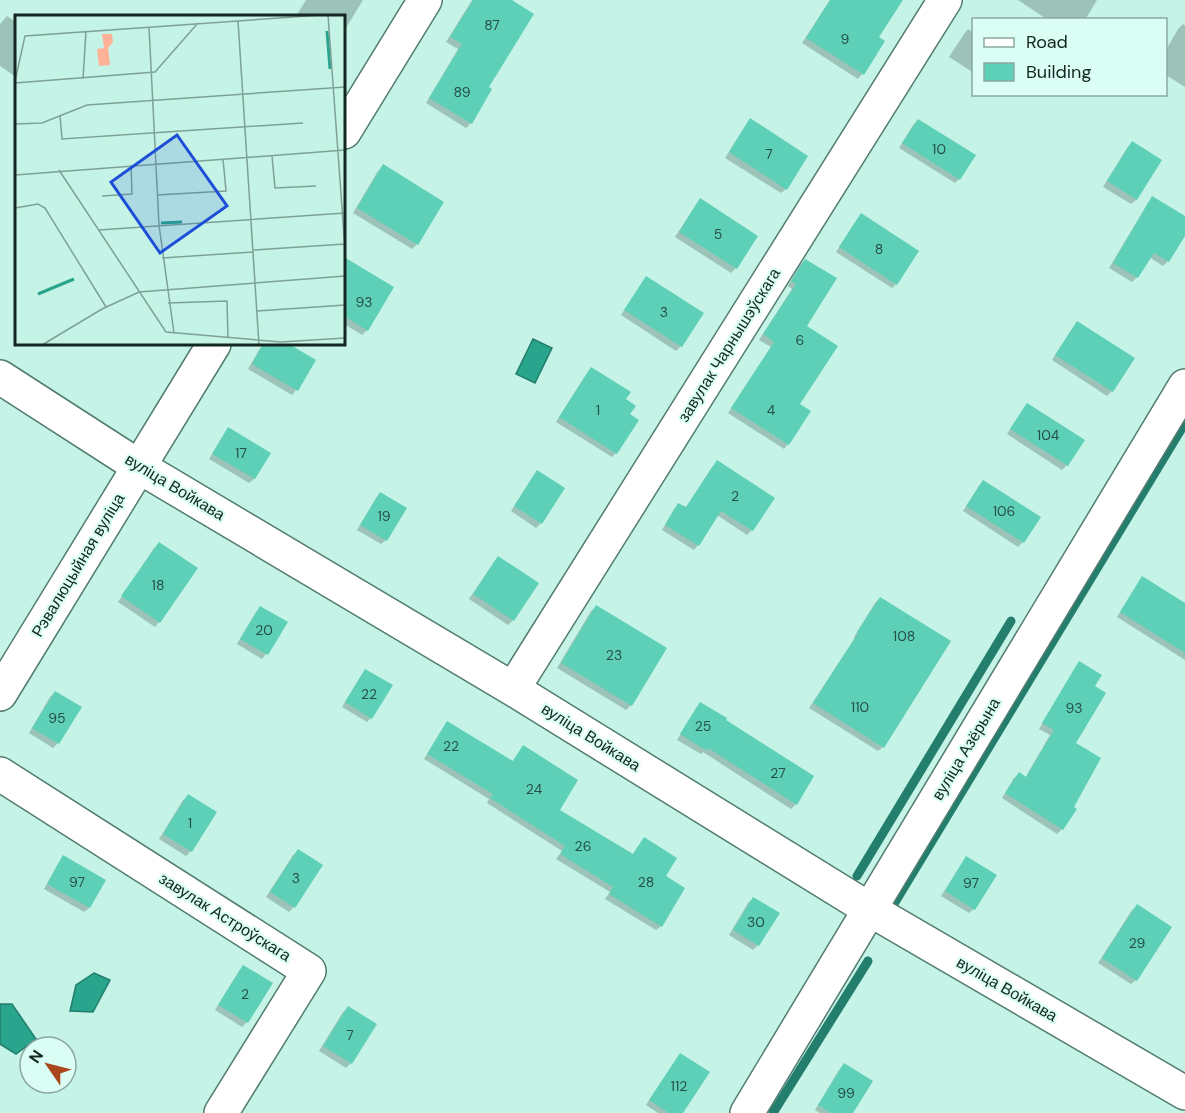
<svg xmlns="http://www.w3.org/2000/svg" width="1185" height="1113" font-family="'DM Sans',sans-serif">
  <style>
    .water { fill: #29a48d; stroke: #237e6d; stroke-width: 1.5 }
    .shadow { fill: #0003 }
    .lines { fill: none; stroke-linecap: round; stroke-linejoin: round }
    .stream { stroke: #237e6d; stroke-width: 9 }
    .building { fill: #5ed0b7 }
    .street-casing { stroke: #527c71; stroke-width: 36 }
    .street { stroke: #fff; stroke-width: 33 }
    .labels { text-anchor: middle; dominant-baseline: central; stroke-width: 4.5; stroke-linejoin: round; paint-order: stroke }
    .number-label { font-size: 14px; fill: #265046 }
    .street-label { font-size: 16px; fill: #142621; stroke: #dafef4 }
    .inset-river { fill: none; stroke: #29a48d; stroke-width: 3 }
    .inset-road { fill: none; stroke: #7ea197; stroke-width: 1.5 }
    .view { fill: #1d4ed8; fill-opacity: 0.15; stroke: #1d4ed8; stroke-width: 3 }
    .inset-edge { fill: none; stroke: #142621; stroke-width: 3 }
  </style>
  <rect width="100%" height="100%" fill="#c5f3e6"/>
  <!-- water -->
  <path class="water" d="M 533,339 L 552,348 L 535,383 L 516,374 Z
    M 94,973 L 110,980 L 93,1012 L 70,1011 L 76,985 Z
    M 0,1004 L 12,1004 L 36,1039 L 16,1054 L 0,1044 Z"/>
  <!-- shadow -->
  <path class="shadow" d="M 306,0 L 363,0 L 344,31 L 344,16 L 296,16 Z
    M 472,0 L 509,0 L 471,123 L 466,128 L 426,103 L 458,49 L 446,42 Z
    M 830,0 L 901,0 L 877,38 L 862,74 L 858,79 L 802,43 Z
    M 1018,0 L 1097,0 L 1085,20 L 1048,20 Z
    M 7,16 L 16,22 L 16,77 L 0,66 L 0,24 Z
    M 1183,24 L 1185,26 L 1185,87 L 1166,75 L 1166,50 L 1178,29 Z
    M 968,29 L 974,33 L 974,73 L 949,57 L 964,34 Z
    M 918,120 L 959,179 L 955,183 L 899,148 L 913,125 Z
    M 746,125 L 786,189 L 781,193 L 725,158 Z
    M 1132,143 L 1160,160 L 1136,200 L 1131,204 L 1103,187 L 1127,148 Z
    M 383,166 L 417,244 L 412,249 L 353,213 L 378,171 Z
    M 1148,203 L 1185,218 L 1185,233 L 1168,261 L 1163,266 L 1149,257 L 1137,277 L 1132,282 L 1109,268 Z
    M 696,205 L 756,236 L 735,269 L 731,273 L 675,237 Z
    M 857,220 L 896,284 L 892,288 L 836,252 Z
    M 344,259 L 392,288 L 367,330 L 362,335 L 344,324 Z
    M 805,261 L 805,326 L 798,404 L 788,444 L 784,449 L 728,413 L 771,347 L 759,340 L 792,289 L 788,286 L 800,265 Z
    M 646,278 L 681,346 L 676,351 L 621,315 L 642,283 Z
    M 1077,323 L 1112,391 L 1107,396 L 1052,360 L 1073,328 Z
    M 268,344 L 286,344 L 314,360 L 296,390 L 292,395 L 248,369 L 259,350 L 263,345 L 266,347 Z
    M 591,369 L 624,400 L 616,453 L 612,457 L 556,422 L 587,373 Z
    M 1027,405 L 1083,441 L 1067,465 L 1062,470 L 1007,434 L 1023,409 Z
    M 228,429 L 269,454 L 254,479 L 249,483 L 209,459 L 224,434 Z
    M 717,462 L 752,530 L 747,535 L 717,515 L 698,545 L 694,550 L 662,530 L 674,509 L 679,505 L 685,509 L 712,467 Z
    M 537,472 L 541,523 L 536,528 L 511,511 L 533,477 Z
    M 983,481 L 1039,518 L 1023,542 L 1018,547 L 963,511 L 979,486 Z
    M 380,494 L 386,540 L 381,544 L 357,530 L 376,498 Z
    M 159,544 L 159,622 L 155,627 L 118,602 L 154,548 Z
    M 498,558 L 537,583 L 513,620 L 508,625 L 469,599 L 494,562 Z
    M 1142,578 L 1185,605 L 1185,660 L 1117,617 L 1138,583 Z
    M 880,598 L 883,747 L 878,751 L 809,708 L 855,638 L 854,637 L 875,603 Z
    M 596,607 L 631,705 L 626,710 L 557,668 L 591,611 Z
    M 261,608 L 285,623 L 266,654 L 262,659 L 237,644 L 256,612 Z
    M 1079,663 L 1093,687 L 1074,744 L 1072,808 L 1075,810 L 1062,829 L 1057,834 L 1002,798 L 1014,778 L 1019,774 L 1025,778 L 1050,735 L 1039,729 L 1075,668 Z
    M 366,671 L 371,718 L 367,722 L 342,707 L 361,676 Z
    M 55,692 L 80,708 L 58,743 L 53,748 L 29,733 L 50,697 Z
    M 700,703 L 723,720 L 796,804 L 791,809 L 703,752 L 701,754 L 677,740 L 696,708 Z
    M 448,723 L 512,762 L 523,747 L 558,810 L 632,855 L 644,839 L 661,926 L 656,930 L 605,899 L 610,892 L 556,859 L 562,851 L 487,803 L 489,799 L 424,759 L 443,728 Z
    M 188,796 L 191,851 L 186,856 L 159,839 L 183,800 Z
    M 298,851 L 321,866 L 294,907 L 289,912 L 266,897 L 293,855 Z
    M 64,857 L 104,881 L 89,908 L 84,912 L 44,889 L 59,862 Z
    M 962,863 L 974,909 L 969,913 L 941,896 Z
    M 753,899 L 758,945 L 753,950 L 729,935 L 748,903 Z
    M 1137,906 L 1136,980 L 1131,984 L 1098,963 L 1132,910 Z
    M 243,966 L 247,1022 L 242,1027 L 215,1010 L 239,971 Z
    M 348,1008 L 351,1063 L 346,1068 L 319,1051 L 343,1012 Z
    M 676,1060 L 681,1113 L 658,1113 L 646,1105 Z
    M 844,1065 L 852,1113 L 820,1113 L 815,1110 L 839,1070 Z"/>
  <g class="lines">
    <!-- stream -->
    <path class="stream" d="M 857,876 L 1011,621
      M 894,904 L 1185,423
      M 773,1113 L 868,961"/>
  </g>
  <!-- building -->
  <path class="building" d="M 473,0 L 512,0 L 534,14 L 489,87 L 492,89 L 472,124 L 429,98 L 462,44 L 450,37 Z
    M 830,0 L 903,0 L 879,37 L 885,41 L 864,75 L 806,38 Z
    M 750,118 L 808,156 L 787,190 L 729,152 Z
    M 918,119 L 976,155 L 960,180 L 902,143 Z
    M 1132,141 L 1162,160 L 1137,200 L 1107,181 Z
    M 383,164 L 444,202 L 418,245 L 357,208 Z
    M 1152,196 L 1185,216 L 1185,236 L 1169,262 L 1154,253 L 1138,278 L 1113,263 Z
    M 700,198 L 758,236 L 737,269 L 679,232 Z
    M 861,213 L 919,251 L 897,285 L 839,247 Z
    M 344,257 L 394,287 L 368,331 L 344,316 Z
    M 805,259 L 837,278 L 807,326 L 838,346 L 800,404 L 811,411 L 789,445 L 731,408 L 774,342 L 763,334 L 796,284 L 791,281 Z
    M 646,276 L 704,313 L 682,347 L 624,310 Z
    M 1077,321 L 1135,358 L 1113,392 L 1055,355 Z
    M 263,344 L 289,344 L 316,360 L 298,391 L 252,364 Z
    M 591,367 L 631,392 L 626,399 L 636,406 L 630,414 L 639,420 L 617,454 L 559,417 Z
    M 1027,403 L 1085,440 L 1068,466 L 1010,429 Z
    M 228,427 L 271,453 L 255,479 L 212,454 Z
    M 717,460 L 775,498 L 753,531 L 721,511 L 699,546 L 665,525 L 678,503 L 686,507 Z
    M 537,470 L 565,488 L 542,524 L 514,506 Z
    M 983,480 L 1041,517 L 1024,543 L 966,506 Z
    M 380,492 L 407,508 L 387,541 L 360,525 Z
    M 159,542 L 198,568 L 160,623 L 121,596 Z
    M 498,556 L 539,583 L 514,621 L 473,594 Z
    M 1142,576 L 1185,603 L 1185,653 L 1120,612 Z
    M 880,597 L 951,641 L 884,748 L 813,703 L 858,633 L 857,632 Z
    M 596,605 L 667,648 L 632,706 L 561,663 Z
    M 260,606 L 288,622 L 268,655 L 240,639 Z
    M 1079,661 L 1102,675 L 1095,686 L 1106,693 L 1076,743 L 1101,758 L 1074,807 L 1077,809 L 1063,830 L 1005,793 L 1019,772 L 1026,777 L 1054,730 L 1042,723 Z
    M 365,669 L 393,685 L 372,719 L 345,702 Z
    M 55,691 L 82,707 L 59,744 L 32,728 Z
    M 700,702 L 727,718 L 726,720 L 814,776 L 797,805 L 708,748 L 707,751 L 680,734 Z
    M 447,721 L 513,761 L 523,745 L 578,780 L 560,810 L 633,854 L 644,837 L 677,858 L 666,876 L 685,888 L 662,927 L 609,894 L 613,887 L 560,854 L 565,846 L 490,798 L 493,794 L 427,754 Z
    M 188,794 L 217,812 L 192,852 L 163,834 Z
    M 298,849 L 323,865 L 295,908 L 270,892 Z
    M 63,855 L 106,880 L 90,908 L 47,884 Z
    M 966,856 L 997,875 L 975,910 L 945,891 Z
    M 753,897 L 780,913 L 759,946 L 733,930 Z
    M 1137,904 L 1172,927 L 1137,981 L 1102,958 Z
    M 243,965 L 273,983 L 248,1023 L 218,1005 Z
    M 348,1006 L 377,1024 L 352,1064 L 323,1046 Z
    M 680,1053 L 710,1072 L 683,1113 L 669,1113 L 649,1100 Z
    M 844,1063 L 873,1081 L 853,1113 L 831,1113 L 818,1105 Z"/>
  <g class="lines">
    <!-- street casing -->
    <g class="street-casing">
      <path id="street" d="M 344,132 L 425,0
        M 0,377 L 138,466 L 513,689 L 869,909 L 1185,1093
        M 513,689 L 945,0
        M 0,694 L 214,344
        M 0,774 L 309,971 L 221,1113
        M 747,1113 L 1185,386"/>
    </g>
    <!-- street -->
    <use href="#street" class="street"/>
  </g>
  <g class="labels">
    <!-- number labels -->
    <g class="number-label">
      <text x="492" y="25">87</text>
      <text x="845" y="39">9</text>
      <text x="462" y="92">89</text>
      <text x="939" y="149">10</text>
      <text x="769" y="154">7</text>
      <text x="718" y="234">5</text>
      <text x="879" y="249">8</text>
      <text x="364" y="302">93</text>
      <text x="664" y="312">3</text>
      <text x="800" y="340">6</text>
      <text x="598" y="410">1</text>
      <text x="771" y="410">4</text>
      <text x="1048" y="435">104</text>
      <text x="241" y="453">17</text>
      <text x="735" y="496">2</text>
      <text x="1004" y="511">106</text>
      <text x="384" y="516">19</text>
      <text x="158" y="585">18</text>
      <text x="264" y="630">20</text>
      <text x="904" y="636">108</text>
      <text x="614" y="655">23</text>
      <text x="369" y="694">22</text>
      <text x="860" y="707">110</text>
      <text x="1074" y="708">93</text>
      <text x="57" y="718">95</text>
      <text x="703" y="726">25</text>
      <text x="451" y="746">22</text>
      <text x="778" y="773">27</text>
      <text x="534" y="789">24</text>
      <text x="190" y="823">1</text>
      <text x="583" y="846">26</text>
      <text x="296" y="878">3</text>
      <text x="77" y="882">97</text>
      <text x="646" y="882">28</text>
      <text x="971" y="883">97</text>
      <text x="756" y="922">30</text>
      <text x="1137" y="943">29</text>
      <text x="245" y="994">2</text>
      <text x="350" y="1035">7</text>
      <text x="679" y="1086">112</text>
      <text x="846" y="1093">99</text>
    </g>
    <!-- street labels -->
    <g class="street-label">
      <text transform="translate(729 345) rotate(-58)">завулак Чарнышэўскага</text>
      <text transform="translate(175 487) rotate(31)">вуліца Войкава</text>
      <text transform="translate(78 565) rotate(-59)">Рэвалюцыйная вуліца</text>
      <text transform="translate(591 737) rotate(32)">вуліца Войкава</text>
      <text transform="translate(966 749) rotate(-59)">вуліца Азёрына</text>
      <text transform="translate(225 917) rotate(32)">завулак Астроўскага</text>
      <text transform="translate(1007 989) rotate(30)">вуліца Войкава</text>
    </g>
  </g>
  <!-- overview -->
  <g transform="translate(15 15)">
    <rect width="330" height="330" fill="#c5f3e6"/>
    <path d="M 87,19 L 97,19 L 98,27 L 93,33 L 95,50 L 84,51 L 82,34 L 89,33 Z" fill="#ffb297"/>
    <path class="inset-river" d="M 312,16 L 315,54M 146,208 L 167,207M 23,279 L 59,264"/>
    <path class="inset-road" d="M 313,0 L 330,234M 134,12 L 144,210 L 159,318M 68,64 L 71,16M 0,66 L 10,21 L 223,6M 0,68 L 140,57 L 183,8M 45,100 L 47,124 L 288,108M 0,109 L 27,108 L 72,90 L 330,72M 257,141 L 260,173 L 301,171M 44,155 L 151,317 L 266,327 L 330,323M 0,160 L 330,135M 142,180 L 211,176 L 208,144M 87,181 L 117,179 L 116,150M 0,193 L 23,189 L 30,193 L 91,292M 84,215 L 330,198M 238,235 L 330,229M 147,243 L 238,237M 153,288 L 212,286 L 213,323M 242,296 L 330,290M 27,330 L 87,294 L 124,277 L 330,261M 244,330 L 223,6 L 306,0"/>
    <path class="view" d="M 162,120 L 212,191 L 145,238 L 96,167 Z"/>
    <rect width="330" height="330" class="inset-edge"/>
  </g>
  <!-- legend -->
  <rect x="972" y="18" width="195" height="78" fill="#dafef4" stroke="#8ba8a0" stroke-width="1.5"/>
  <rect x="984" y="38" width="30" height="9" fill="#ffffff" stroke="#8ba8a0" stroke-width="1.5"/>
  <text x="1026" y="48" font-size="18" fill="#142621">Road</text>
  <rect x="984" y="63" width="30" height="18" fill="#5ed0b7" stroke="#8ba8a0" stroke-width="1.5"/>
  <text x="1026" y="78" font-size="18" fill="#142621">Building</text>
  <!-- north arrow -->
  <g transform="translate(48 1065) rotate(305)"><circle r="28" fill="#dafef4" stroke="#8ba8a0" stroke-width="1.5"/>
  <path d="M0-4.5L10 22L0 15L-10 22Z" fill="#ab451c"/>
  <text y="-9" font-size="16" font-weight="bold" text-anchor="middle" fill="#142621">N</text>
  </g>
</svg>
